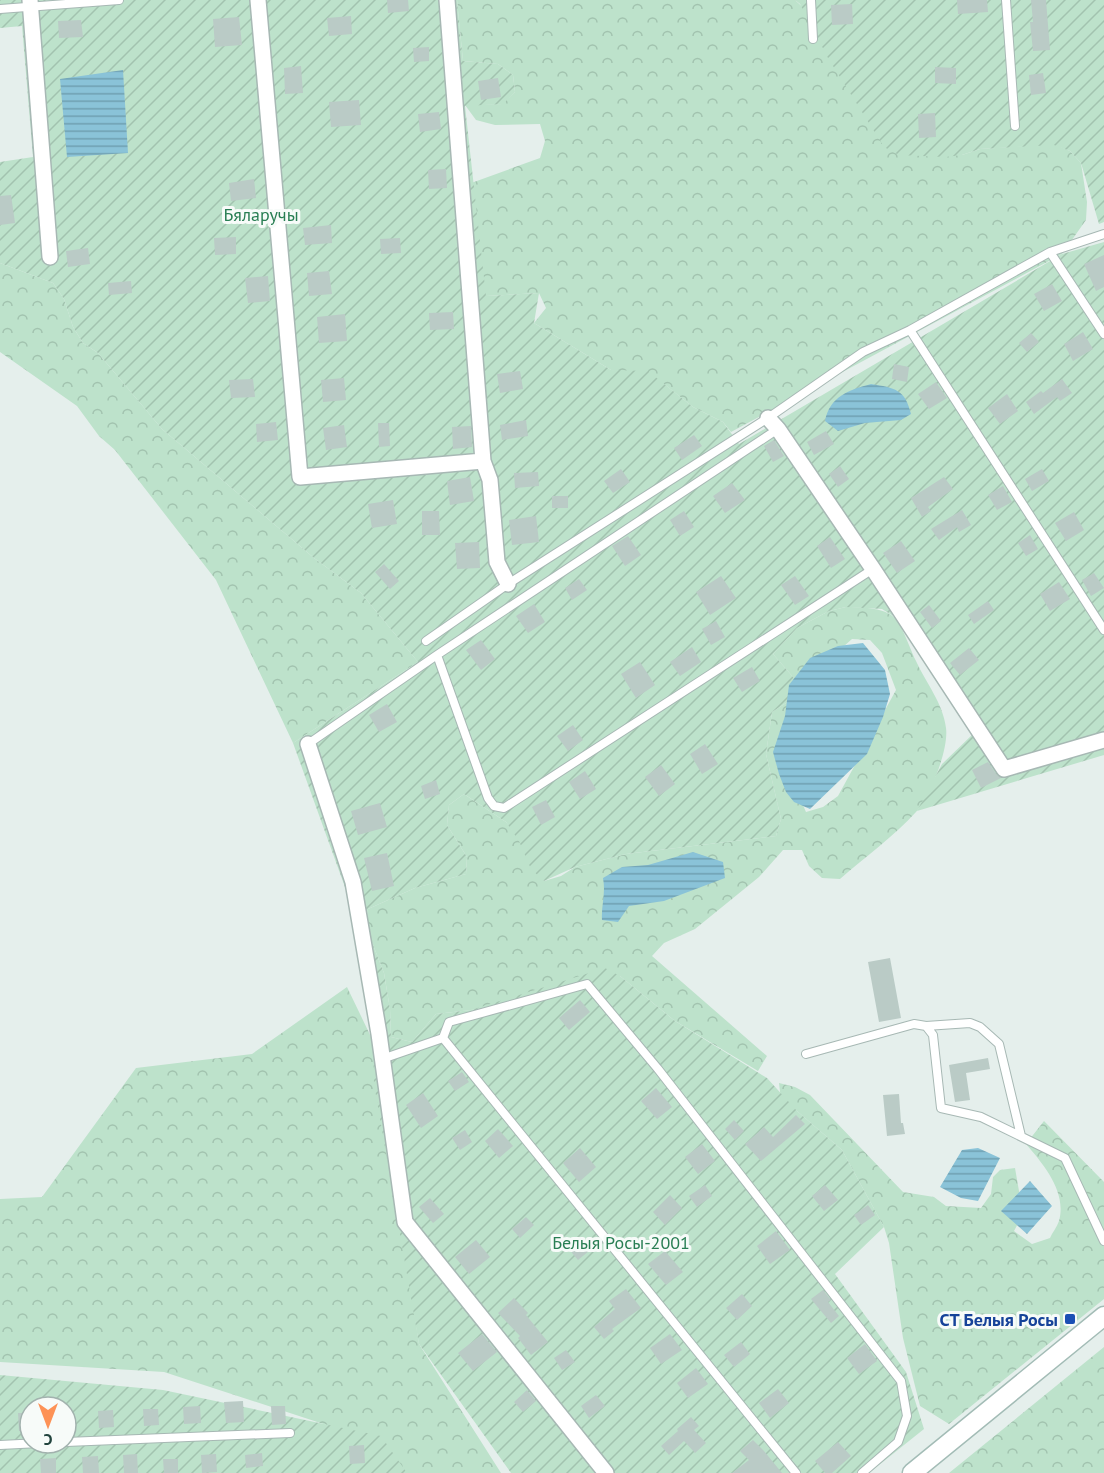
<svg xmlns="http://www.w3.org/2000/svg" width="1104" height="1473" font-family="'PT Sans',sans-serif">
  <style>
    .forest { fill: url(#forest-crowns) }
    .garden { fill: url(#garden-furrows); fill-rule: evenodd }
    .water { fill: url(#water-rules) }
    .building { fill: #bacbc6 }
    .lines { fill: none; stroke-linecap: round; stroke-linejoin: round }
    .service-casing { stroke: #a7b8b4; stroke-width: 10 }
    .minor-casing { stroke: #a7b8b4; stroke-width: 18 }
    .secondary-casing { stroke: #a3bcb6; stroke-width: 21 }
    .service { stroke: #fff; stroke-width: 8 }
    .minor { stroke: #fff; stroke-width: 15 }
    .secondary { stroke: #fff; stroke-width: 18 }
    .transit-dot { fill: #1a4fb4; stroke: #f7fbf9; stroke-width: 2 }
    .labels { text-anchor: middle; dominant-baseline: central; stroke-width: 6; stroke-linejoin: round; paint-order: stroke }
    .park-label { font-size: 18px; fill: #287e53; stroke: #f7fbf9 }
    .transit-label { font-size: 18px; font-weight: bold; fill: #164399; stroke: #f7fbf9; text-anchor: end }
  </style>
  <defs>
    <pattern id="forest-crowns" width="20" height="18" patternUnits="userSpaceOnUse" patternTransform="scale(1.5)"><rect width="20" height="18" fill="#bde2cb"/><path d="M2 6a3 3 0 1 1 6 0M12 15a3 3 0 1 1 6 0" fill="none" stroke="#a2c3af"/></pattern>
    <pattern id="garden-furrows" width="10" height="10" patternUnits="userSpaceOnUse" patternTransform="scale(1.5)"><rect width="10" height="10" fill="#bde2cb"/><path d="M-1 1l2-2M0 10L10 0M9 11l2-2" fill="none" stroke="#a2c3af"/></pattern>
    <pattern id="water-rules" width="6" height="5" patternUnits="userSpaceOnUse" patternTransform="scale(1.5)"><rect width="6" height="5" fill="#8ac3d8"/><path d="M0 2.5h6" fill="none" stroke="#70a0b1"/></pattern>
  </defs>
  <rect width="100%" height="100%" fill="#e5efec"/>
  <!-- forest -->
  <path class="forest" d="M 457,0 L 795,0 L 962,155 L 980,149 L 1054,144 L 1070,151 L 1081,163 L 1087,202 L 1086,220 L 1062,254 L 731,432 L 723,422 L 693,407 L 664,384 L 611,370 L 534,323 L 546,308 L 539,293 L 486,296 L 427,199 L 540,158 L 545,141 L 540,124 L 495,125 L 476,120 L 465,105 L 502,104 L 515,92 L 513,75 L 498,64 L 463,61 Z
    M 0,263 L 53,283 L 64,299 L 73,327 L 83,343 L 98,353 L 162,429 L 314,558 L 361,593 L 418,662 L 293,743 L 216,580 L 115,450 L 99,436 L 77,406 L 0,352 Z
    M 846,607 C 901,608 896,616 916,661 C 926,683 943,703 946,728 C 949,749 930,797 916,812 C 894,836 864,858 840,879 L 822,878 L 809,866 L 802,850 L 783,850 L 759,877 L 695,929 L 664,943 L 652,956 L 767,1056 L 758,1071 L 675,1021 L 620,976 L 471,1010 L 436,1014 L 412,1042 L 391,1037 L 390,1009 L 384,973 L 366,927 L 368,909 L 415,888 L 466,874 L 467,857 L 447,825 L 449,805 L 464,794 L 506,822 L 517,836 L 544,881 L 561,876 L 575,867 L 626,854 L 776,836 L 781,819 L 766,754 L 772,712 L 800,694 L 793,782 L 806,812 L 823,807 L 838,796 L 896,690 L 882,653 L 870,640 L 852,639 L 800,685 L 773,654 L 797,628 L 829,611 Z
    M 347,987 L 373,1041 L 419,1344 L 501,1473 L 401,1473 L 354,1434 L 164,1372 L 0,1362 L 0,1199 L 42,1197 L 136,1068 L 252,1054 Z
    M 779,1083 L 795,1087 L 810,1095 L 903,1192 L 934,1197 L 946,1206 L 981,1208 L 991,1194 L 993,1177 L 1000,1170 L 1015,1168 L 1023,1214 L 1014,1231 L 1032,1244 L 1050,1238 C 1052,1233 1057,1227 1059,1221 C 1067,1192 1044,1165 1026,1144 L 1044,1121 L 1104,1182 L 1104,1299 L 949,1424 L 920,1406 L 903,1338 L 889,1243 L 884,1227 L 842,1150 L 797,1111 L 781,1100 Z
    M 1104,1347 L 1104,1473 L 949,1473 Z"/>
  <!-- garden -->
  <path class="garden" d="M 0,0 L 457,0 L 463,61 L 498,64 L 513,75 L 515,92 L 503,104 L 465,106 L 486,296 L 539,293 L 534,323 L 611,370 L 648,371 L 693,407 L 723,422 L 739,444 L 1062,254 L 1104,242 L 1104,755 L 917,811 L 942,764 L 973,734 L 898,619 L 882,609 L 846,607 L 829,611 L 797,628 L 773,654 L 800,685 L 800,694 L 772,712 L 766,754 L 781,819 L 776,836 L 626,854 L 575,867 L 544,881 L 531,869 L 519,841 L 506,822 L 464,794 L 449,805 L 447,825 L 467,857 L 466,874 L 415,888 L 368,909 L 366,927 L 384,973 L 390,1009 L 391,1037 L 412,1042 L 436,1014 L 471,1010 L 605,968 L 620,976 L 675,1021 L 767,1078 L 797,1111 L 842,1150 L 884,1227 L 835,1274 L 906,1372 L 924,1429 L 869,1473 L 511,1473 L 419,1344 L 374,1084 L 373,1041 L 346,890 L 293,743 L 418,662 L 361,593 L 314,558 L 162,429 L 98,353 L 83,343 L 73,327 L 64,299 L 53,283 L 0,263 L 0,162 L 33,157 L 22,26 L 0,28 Z
    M 795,0 L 1104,0 L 1104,222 L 1099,224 L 1081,163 L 1070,151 L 1054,145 L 980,149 L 962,155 L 945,157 L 899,155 L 884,147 L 828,58 L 800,4 Z
    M 0,1375 L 163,1390 L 381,1436 L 407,1473 L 0,1473 ZM 30,1407 L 66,1407 L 66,1443 L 30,1443 Z"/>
  <!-- water -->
  <path class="water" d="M 123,70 L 128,153 L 67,157 L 60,79 Z
    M 871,384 C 895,388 905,389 911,414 L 901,420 L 865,423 L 838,431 L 825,421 C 830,396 849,390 871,384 Z
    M 863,643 L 885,670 L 890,694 L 883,717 L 867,754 L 810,809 L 794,802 L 786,792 L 779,774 L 773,752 L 785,716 L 789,685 L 810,658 L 838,646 Z
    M 693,852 L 723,862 L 725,878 L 664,901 L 629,906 L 618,922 L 602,920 C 601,906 606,894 603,878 L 622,867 L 648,865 Z
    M 978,1148 L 1000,1158 L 978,1201 L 961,1198 L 940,1187 L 962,1150 Z
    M 1030,1181 L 1052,1206 L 1027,1234 L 1001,1211 Z"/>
  <!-- building -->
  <path class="building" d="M 387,0 L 408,0 L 409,11 L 388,13 Z
    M 957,0 L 987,0 L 988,12 L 958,14 Z
    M 1031,0 L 1046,0 L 1050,50 L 1033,51 L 1030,22 L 1033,22 Z
    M 852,4 L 853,24 L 832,25 L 831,5 Z
    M 351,16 L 352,34 L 329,36 L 327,18 Z
    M 239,17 L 242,45 L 215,47 L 213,19 Z
    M 81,20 L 83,37 L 59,38 L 58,21 Z
    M 429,47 L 429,61 L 414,62 L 413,48 Z
    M 301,66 L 303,93 L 285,94 L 284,68 Z
    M 935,67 L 956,68 L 956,84 L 935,83 Z
    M 1043,73 L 1046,93 L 1031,95 L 1029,75 Z
    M 498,78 L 501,97 L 481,100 L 478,81 Z
    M 359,100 L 361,125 L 331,127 L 329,102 Z
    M 439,112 L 441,129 L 420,132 L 418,114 Z
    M 935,113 L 936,137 L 919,138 L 918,114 Z
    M 446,169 L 447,188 L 429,189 L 428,170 Z
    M 254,179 L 256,198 L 231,201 L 229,183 Z
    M 11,195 L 15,223 L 0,225 L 0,196 Z
    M 331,225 L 332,243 L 305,245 L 303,228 Z
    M 236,237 L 236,254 L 215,255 L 214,238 Z
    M 400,238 L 401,253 L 381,254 L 380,239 Z
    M 88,248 L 90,264 L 68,267 L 66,251 Z
    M 1104,255 L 1104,287 L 1096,291 L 1084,264 Z
    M 329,271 L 332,294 L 309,296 L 307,273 Z
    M 268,276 L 270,301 L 248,303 L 245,278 Z
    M 131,281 L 132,293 L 109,295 L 108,283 Z
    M 1052,284 L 1062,301 L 1044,311 L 1034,294 Z
    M 453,312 L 454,329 L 430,330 L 429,313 Z
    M 345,314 L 347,341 L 319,343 L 317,317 Z
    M 1083,332 L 1093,349 L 1073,361 L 1064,344 Z
    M 1031,333 L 1039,342 L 1027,352 L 1019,343 Z
    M 894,364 L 909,367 L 907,382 L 892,379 Z
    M 520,371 L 523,389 L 500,393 L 497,374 Z
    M 344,378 L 346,400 L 323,402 L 321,380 Z
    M 253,379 L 255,397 L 231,398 L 229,380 Z
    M 1062,379 L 1072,393 L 1060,401 L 1057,397 L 1034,414 L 1026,402 L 1041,391 L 1043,393 Z
    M 936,382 L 947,398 L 929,409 L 918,394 Z
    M 1007,394 L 1018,411 L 1000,424 L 988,408 Z
    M 526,420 L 528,436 L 502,440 L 500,425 Z
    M 276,422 L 278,440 L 257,442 L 256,424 Z
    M 378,423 L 389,423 L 390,446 L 379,447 Z
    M 344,425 L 347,447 L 326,450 L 323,428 Z
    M 471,426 L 472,447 L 453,449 L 452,427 Z
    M 826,431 L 834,444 L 814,455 L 807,442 Z
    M 694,435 L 702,446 L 682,460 L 674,448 Z
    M 774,440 L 784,456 L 773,462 L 764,446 Z
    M 840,466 L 849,479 L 838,487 L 829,474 Z
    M 621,469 L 630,482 L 613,493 L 604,481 Z
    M 1042,469 L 1049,481 L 1032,491 L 1025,479 Z
    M 538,472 L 539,486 L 515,488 L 514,473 Z
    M 470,477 L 474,501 L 450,505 L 447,481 Z
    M 944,477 L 953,489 L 928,507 L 931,511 L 922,517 L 911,498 Z
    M 732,483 L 745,500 L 725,513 L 713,496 Z
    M 1003,486 L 1012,502 L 997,510 L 988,495 Z
    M 552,496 L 568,496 L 568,508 L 552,508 Z
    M 393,500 L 397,524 L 372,528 L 368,504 Z
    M 962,510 L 971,525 L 959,532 L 957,527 L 939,540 L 931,529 Z
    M 422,511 L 439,511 L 440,535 L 422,535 Z
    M 684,511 L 694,527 L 680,536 L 670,520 Z
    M 1074,512 L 1084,530 L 1066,541 L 1055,523 Z
    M 536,516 L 539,542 L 512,545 L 509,520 Z
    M 1030,535 L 1038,549 L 1026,556 L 1018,543 Z
    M 628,536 L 641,555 L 625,566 L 612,546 Z
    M 830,537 L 845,559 L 831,568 L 817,546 Z
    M 901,541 L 915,561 L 897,573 L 883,553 Z
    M 479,542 L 480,568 L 457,569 L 455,543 Z
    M 384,564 L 399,581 L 390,589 L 375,572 Z
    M 1094,573 L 1104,588 L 1091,596 L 1082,580 Z
    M 721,576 L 736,598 L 710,615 L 696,592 Z
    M 795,576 L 809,596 L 795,605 L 781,585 Z
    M 579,579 L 587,590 L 572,600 L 565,588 Z
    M 1059,582 L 1070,599 L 1050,611 L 1040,594 Z
    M 988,601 L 994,610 L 974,624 L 968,615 Z
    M 534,604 L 545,622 L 528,633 L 516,616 Z
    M 929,605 L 941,621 L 932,628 L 920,612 Z
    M 716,621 L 725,637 L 711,645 L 702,629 Z
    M 481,640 L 495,659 L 481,670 L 466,650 Z
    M 692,647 L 701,662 L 680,676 L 670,662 Z
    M 969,648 L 979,660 L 960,675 L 950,663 Z
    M 640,662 L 655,685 L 636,698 L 621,674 Z
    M 752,667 L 760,681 L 742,692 L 733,678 Z
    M 387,704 L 397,722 L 379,732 L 369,715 Z
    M 573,725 L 583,740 L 568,751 L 557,736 Z
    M 705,744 L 718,764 L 702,774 L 690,754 Z
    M 988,762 L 996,774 L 1001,778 L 981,788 L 972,770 Z
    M 661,765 L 675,784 L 659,796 L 645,777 Z
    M 585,771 L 596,789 L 580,799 L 569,782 Z
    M 436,780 L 440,794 L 425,799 L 421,786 Z
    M 546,800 L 555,817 L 541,825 L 532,807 Z
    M 380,803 L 387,827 L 358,835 L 351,811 Z
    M 387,853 L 394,886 L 372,891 L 364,858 Z
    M 890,958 L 901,1018 L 879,1022 L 868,962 Z
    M 580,1000 L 590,1012 L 569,1030 L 559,1018 Z
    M 988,1058 L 990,1069 L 966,1073 L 970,1100 L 955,1102 L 949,1065 Z
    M 462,1072 L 469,1082 L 455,1091 L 448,1081 Z
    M 656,1088 L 672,1107 L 657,1119 L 641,1101 Z
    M 423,1093 L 438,1116 L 421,1128 L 406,1105 Z
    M 899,1094 L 901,1123 L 903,1123 L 905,1134 L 887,1136 L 883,1095 Z
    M 796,1115 L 805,1124 L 761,1161 L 745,1144 L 764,1127 L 773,1137 Z
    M 734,1120 L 744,1131 L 735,1140 L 725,1129 Z
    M 498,1129 L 513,1146 L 499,1158 L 485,1141 Z
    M 465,1130 L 472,1142 L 460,1150 L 452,1138 Z
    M 702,1144 L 715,1161 L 698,1174 L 685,1157 Z
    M 580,1148 L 596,1167 L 579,1182 L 563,1163 Z
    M 705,1185 L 712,1196 L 697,1207 L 689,1196 Z
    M 825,1185 L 838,1200 L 824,1211 L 812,1196 Z
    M 670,1195 L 682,1208 L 665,1225 L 653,1212 Z
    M 430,1198 L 444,1214 L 433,1223 L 419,1207 Z
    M 868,1205 L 875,1215 L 861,1225 L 854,1215 Z
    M 526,1217 L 534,1225 L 520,1238 L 512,1229 Z
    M 776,1231 L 790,1250 L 770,1264 L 757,1246 Z
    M 579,1239 L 589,1251 L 578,1260 L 568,1248 Z
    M 476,1240 L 490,1257 L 469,1274 L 455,1257 Z
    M 665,1251 L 683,1272 L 666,1285 L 648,1264 Z
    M 626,1289 L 641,1308 L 612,1329 L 614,1331 L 604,1339 L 594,1327 L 615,1309 L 609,1301 Z
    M 823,1290 L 831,1300 L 828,1302 L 839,1316 L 831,1323 L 811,1299 Z
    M 742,1294 L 752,1306 L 737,1320 L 726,1308 Z
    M 514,1298 L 528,1313 L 526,1315 L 548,1342 L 531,1355 L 518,1338 L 520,1336 L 498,1313 Z
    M 482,1334 L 497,1352 L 473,1371 L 458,1353 Z
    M 670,1334 L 682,1350 L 661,1364 L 650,1348 Z
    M 741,1342 L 750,1354 L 734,1367 L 724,1355 Z
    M 865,1344 L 877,1361 L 859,1374 L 847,1358 Z
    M 566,1350 L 575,1362 L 562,1370 L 554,1358 Z
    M 696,1368 L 708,1384 L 688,1398 L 677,1383 Z
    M 778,1389 L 789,1403 L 770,1418 L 759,1403 Z
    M 527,1390 L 536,1401 L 523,1412 L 514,1402 Z
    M 596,1395 L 605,1406 L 589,1418 L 581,1406 Z
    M 243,1401 L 244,1422 L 226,1423 L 224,1402 Z
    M 200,1406 L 201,1423 L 184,1424 L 183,1407 Z
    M 271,1406 L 285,1406 L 286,1424 L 272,1425 Z
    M 143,1409 L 158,1409 L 159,1425 L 144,1426 Z
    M 113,1410 L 114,1427 L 99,1428 L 98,1411 Z
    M 18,1413 L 30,1413 L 30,1431 L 19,1431 Z
    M 691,1417 L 699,1426 L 694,1430 L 706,1443 L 695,1453 L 684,1441 L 669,1455 L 661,1446 L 678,1431 L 677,1429 Z
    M 753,1440 L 764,1451 L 782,1473 L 732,1473 L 749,1460 L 740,1451 Z
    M 838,1442 L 851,1456 L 832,1473 L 825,1473 L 815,1461 Z
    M 364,1445 L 365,1463 L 350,1464 L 349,1446 Z
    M 262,1453 L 263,1466 L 246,1468 L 245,1455 Z
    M 137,1454 L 138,1473 L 124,1473 L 123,1455 Z
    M 216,1454 L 217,1472 L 202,1473 L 201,1455 Z
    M 98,1456 L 99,1473 L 83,1473 L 82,1457 Z
    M 56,1458 L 56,1473 L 41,1473 L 40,1459 Z
    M 163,1459 L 178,1459 L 178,1473 L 164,1473 Z"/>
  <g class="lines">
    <!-- service casing -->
    <g class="service-casing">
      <path id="service" d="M 811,0 L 813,39
        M 1006,0 L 1015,126
        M 0,9 L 119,0
        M 1050,252 L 1104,334
        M 910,330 L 1104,630
        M 426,641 L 508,584 L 768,418 L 863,352 L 910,330 L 1050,252 L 1104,234
        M 437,655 L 488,798 L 494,806 L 504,808 L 873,569
        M 308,744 L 437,655 L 778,429
        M 926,1026 L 970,1023 L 980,1027 L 999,1044 L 1021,1136
        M 443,1038 L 449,1022 L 587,984 L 658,1069 L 901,1381 L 907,1416 L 898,1442 L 862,1473
        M 806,1054 L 914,1024 L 926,1026 L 933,1035 L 941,1108 L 981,1117 L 1065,1158 L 1104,1241
        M 382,1059 L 443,1038 L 796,1473
        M 66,1442 L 290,1433
        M 0,1445 L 40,1443"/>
    </g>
    <!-- minor casing -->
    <g class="minor-casing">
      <path id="minor" d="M 30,0 L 50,257
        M 258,0 L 300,477 L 483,461
        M 447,0 L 483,461 L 490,480 L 497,562 L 508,584
        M 768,418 L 778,429 L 873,569 L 1004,769 L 1104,740
        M 308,744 L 353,882 L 379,1034 L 405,1222 L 606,1473"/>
    </g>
    <!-- secondary casing -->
    <g class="secondary-casing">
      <path id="secondary" d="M 912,1473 L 1104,1316"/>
    </g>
    <!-- service -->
    <use href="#service" class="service"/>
    <!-- minor -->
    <use href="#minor" class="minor"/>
    <!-- secondary -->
    <use href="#secondary" class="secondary"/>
  </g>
  <!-- markers -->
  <rect class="transit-dot" x="1064" y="1313" width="12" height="12" rx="3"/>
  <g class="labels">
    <!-- park labels -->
    <g class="park-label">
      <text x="261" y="214">Бяларучы</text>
      <text x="621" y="1242">Белыя Росы-2001</text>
    </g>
    <!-- transit labels -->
    <g class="transit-label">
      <text x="1058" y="1319">СТ Белыя Росы</text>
    </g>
  </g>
  <!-- north arrow -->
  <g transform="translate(48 1425) rotate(180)"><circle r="28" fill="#f7fbf9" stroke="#a2b2ae" stroke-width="1.5"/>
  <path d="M0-4.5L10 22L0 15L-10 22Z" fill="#fd9256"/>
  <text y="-9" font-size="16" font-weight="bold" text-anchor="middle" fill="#22443e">С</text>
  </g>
</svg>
